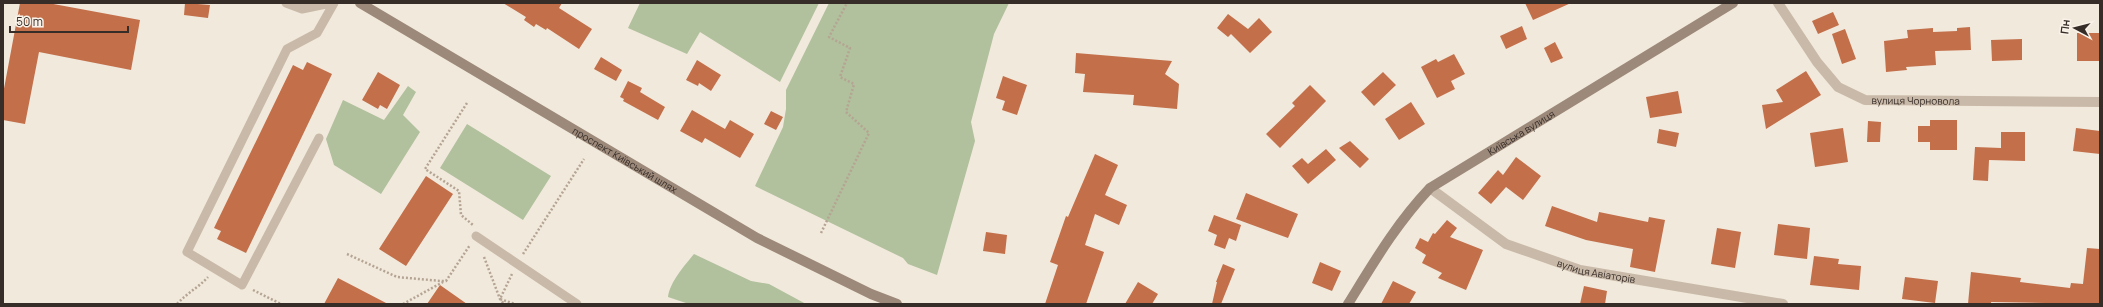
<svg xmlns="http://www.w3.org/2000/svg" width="2103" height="307" font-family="Manrope,sans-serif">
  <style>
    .green { fill: #b1c09d }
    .building { fill: #c26f4a }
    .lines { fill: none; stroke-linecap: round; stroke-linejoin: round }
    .path { stroke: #b5a493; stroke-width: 2.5; stroke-dasharray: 2 2; stroke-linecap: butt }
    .lane { stroke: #c9b9a8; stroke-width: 9 }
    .street { stroke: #c9b9a8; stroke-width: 10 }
    .secondary { stroke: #9c897a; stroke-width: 10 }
    .labels { text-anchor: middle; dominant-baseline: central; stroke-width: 3; stroke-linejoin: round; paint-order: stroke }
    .street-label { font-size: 10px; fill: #362d28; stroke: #f9f2e8 }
  </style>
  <rect width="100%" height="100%" fill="#f1e9dc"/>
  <!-- green -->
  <path class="green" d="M 640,3 L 819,3 L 780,82 L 700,32 L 687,54 L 628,28 Z
    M 829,3 L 1009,3 L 994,34 L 971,122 L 975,141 L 937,275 L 908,264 L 903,258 L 755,186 L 783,127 L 786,109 L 786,90 Z
    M 408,86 L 416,92 L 403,115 L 420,132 L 381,194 L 334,165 L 326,139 L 343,100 L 384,120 Z
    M 467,124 L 551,176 L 523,220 L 440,168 Z
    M 694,254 L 751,281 L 769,284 L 806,304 L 689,304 L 668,297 C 670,282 684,266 694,254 Z"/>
  <!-- building -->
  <path class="building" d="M 20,3 L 48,3 L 140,20 L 131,70 L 39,52 L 25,124 L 3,120 L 3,94 Z
    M 185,3 L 210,5 L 208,18 L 184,15 Z
    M 503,3 L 562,3 L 559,8 L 592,29 L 579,49 L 547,28 L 546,30 L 536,24 L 534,27 L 524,20 L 526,17 Z
    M 1525,3 L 1571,3 L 1533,20 Z
    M 1833,12 L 1839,25 L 1818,34 L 1812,21 Z
    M 1228,14 L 1248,29 L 1259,18 L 1272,32 L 1250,53 L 1231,34 L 1228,37 L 1217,28 Z
    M 1522,26 L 1527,39 L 1506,49 L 1500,36 Z
    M 1970,27 L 1971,50 L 1935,51 L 1936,65 L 1906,67 L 1907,70 L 1886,72 L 1884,41 L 1908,38 L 1907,30 L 1933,28 L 1933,32 L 1957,31 L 1957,28 Z
    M 1845,29 L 1856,59 L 1842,64 L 1832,34 Z
    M 2077,33 L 2100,33 L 2100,61 L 2077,61 Z
    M 2022,39 L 2022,60 L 1992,61 L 1991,40 Z
    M 1555,42 L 1563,58 L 1551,63 L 1544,48 Z
    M 1076,53 L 1172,61 L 1165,74 L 1179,84 L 1177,109 L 1133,105 L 1134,95 L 1083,92 L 1085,74 L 1075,73 Z
    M 1454,54 L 1465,74 L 1451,81 L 1455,89 L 1437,98 L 1421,67 L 1436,59 L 1438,62 Z
    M 601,57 L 622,70 L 616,81 L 594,69 Z
    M 697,60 L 721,75 L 711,91 L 699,83 L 698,86 L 686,80 Z
    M 307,62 L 332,74 L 246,253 L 217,239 L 221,231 L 214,228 L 293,65 L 303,70 Z
    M 1806,71 L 1821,95 L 1766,129 L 1762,105 L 1783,102 L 1776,90 Z
    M 378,72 L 400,85 L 387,109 L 380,105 L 378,109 L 362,100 Z
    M 1383,72 L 1396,85 L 1374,106 L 1361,92 Z
    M 1003,76 L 1027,85 L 1017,115 L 1002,110 L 1005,101 L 996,98 Z
    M 628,81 L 642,88 L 640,92 L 665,107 L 658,120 L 623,101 L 624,99 L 620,97 Z
    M 1310,85 L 1326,101 L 1280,148 L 1266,134 L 1295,106 L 1292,103 Z
    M 1678,91 L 1682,113 L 1650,118 L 1646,97 Z
    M 1411,102 L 1425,124 L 1399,140 L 1385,119 Z
    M 692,110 L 725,129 L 730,120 L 754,134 L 740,158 L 705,138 L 702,143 L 680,131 Z
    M 771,111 L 783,117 L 776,130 L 764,124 Z
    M 1930,120 L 1957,120 L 1957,150 L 1930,150 L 1930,142 L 1918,142 L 1918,126 L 1930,126 Z
    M 1868,121 L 1881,122 L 1880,142 L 1867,142 Z
    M 1843,128 L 1848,162 L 1815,167 L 1810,133 Z
    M 2076,128 L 2100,131 L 2100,154 L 2073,151 Z
    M 1659,129 L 1679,133 L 1676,147 L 1657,143 Z
    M 2001,132 L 2025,132 L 2025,161 L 1989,160 L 1988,181 L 1973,180 L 1975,147 L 2001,148 Z
    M 1350,141 L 1369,159 L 1360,168 L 1339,148 Z
    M 1326,149 L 1336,160 L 1308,184 L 1292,166 L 1302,158 L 1308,164 Z
    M 1095,154 L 1118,165 L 1105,195 L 1127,205 L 1119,225 L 1095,214 L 1085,245 L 1104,252 L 1086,304 L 1045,304 L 1058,265 L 1050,262 L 1066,216 L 1068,217 Z
    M 1516,157 L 1541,176 L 1523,200 L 1506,187 L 1491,204 L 1478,193 L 1498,170 L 1503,175 Z
    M 426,176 L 453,194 L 406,266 L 379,249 Z
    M 1246,193 L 1298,214 L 1288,238 L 1236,219 Z
    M 1552,206 L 1597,222 L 1599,212 L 1648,222 L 1649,217 L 1665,220 L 1655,272 L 1630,267 L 1633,249 L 1586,240 L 1545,226 Z
    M 1214,215 L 1241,225 L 1236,241 L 1229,238 L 1225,249 L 1214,245 L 1217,235 L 1208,231 Z
    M 1447,220 L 1457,228 L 1450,237 L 1483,250 L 1466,290 L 1438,278 L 1442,273 L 1422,263 L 1426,255 L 1415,248 L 1420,238 L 1428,242 L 1433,233 L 1435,234 Z
    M 1778,224 L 1810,228 L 1807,259 L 1774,255 Z
    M 1717,228 L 1741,232 L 1735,268 L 1711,264 Z
    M 986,232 L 1007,235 L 1005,254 L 983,251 Z
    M 2087,248 L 2100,249 L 2100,304 L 1991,302 L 1991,304 L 1968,304 L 1971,272 L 2021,278 L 2020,282 L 2070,288 L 2071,283 L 2083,284 Z
    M 1814,256 L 1839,259 L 1838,264 L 1861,266 L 1859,290 L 1810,285 Z
    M 1320,262 L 1341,271 L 1332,291 L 1312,283 Z
    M 1223,264 L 1235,269 L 1221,304 L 1212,304 L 1217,282 L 1216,282 Z
    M 1905,277 L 1938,281 L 1935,303 L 1902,299 Z
    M 338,278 L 388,304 L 324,304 Z
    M 1393,281 L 1416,292 L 1409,304 L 1381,304 Z
    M 1138,282 L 1158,294 L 1152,304 L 1125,304 Z
    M 440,285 L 467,304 L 427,304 Z
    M 1584,286 L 1607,291 L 1605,304 L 1580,304 Z"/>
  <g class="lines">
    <!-- path -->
    <path class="path" d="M 467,103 L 425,169 L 459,191 L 461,215 L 473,225
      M 821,233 L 869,133 L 846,112 L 854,84 L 840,77 L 850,48 L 829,37 L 847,3
      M 347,254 L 397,277 L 441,281 L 446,281 L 470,245
      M 523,254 L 584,159
      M 484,257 L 500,299 L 504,304
      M 512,274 L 500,299 L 515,304
      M 253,290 L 281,304
      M 177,304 C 188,292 198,288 208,277
      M 403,304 L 443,282"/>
    <!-- lane -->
    <path class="lane" d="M 286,3 L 302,9 L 331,3
      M 319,138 L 242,285 L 187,252 L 287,49 L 317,33 L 334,3
      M 476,236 L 577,304"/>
    <!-- street -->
    <g class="street">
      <path id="s1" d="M 1778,3 L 1817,62 L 1838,87 L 1865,100 L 2100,102"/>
      <path id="s2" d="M 1430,188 L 1506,244 L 1580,270 L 1783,304"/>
    </g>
    <!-- secondary -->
    <g class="secondary">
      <path id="s3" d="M 360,3 L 757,238 L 871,294 L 897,304"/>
      <path id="s4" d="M 1348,304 C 1374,262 1396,224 1430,188 L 1733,3"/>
    </g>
  </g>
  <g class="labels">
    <!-- street labels -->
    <g class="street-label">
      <text stroke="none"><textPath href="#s1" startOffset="184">вулиця Чорновола</textPath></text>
      <text stroke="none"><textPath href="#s4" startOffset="249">Київська вулиця</textPath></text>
      <text stroke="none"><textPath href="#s3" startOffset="308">проспект Київський шлях</textPath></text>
      <text stroke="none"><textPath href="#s2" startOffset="189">вулиця Авіаторів</textPath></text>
    </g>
  </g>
  <!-- border -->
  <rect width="2103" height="307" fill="none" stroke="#362d28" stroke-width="8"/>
  <!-- north arrow -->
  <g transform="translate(2075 28) rotate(277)" stroke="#f9f2e8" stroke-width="3" paint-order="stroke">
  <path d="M0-3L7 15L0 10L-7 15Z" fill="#362d28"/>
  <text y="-6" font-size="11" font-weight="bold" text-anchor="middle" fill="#362d28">Пн</text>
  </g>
  <!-- scale -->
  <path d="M10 26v6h118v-6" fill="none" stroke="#362d28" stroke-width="2"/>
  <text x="16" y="26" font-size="12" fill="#362d28" stroke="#f9f2e8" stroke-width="3" paint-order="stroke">50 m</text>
</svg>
